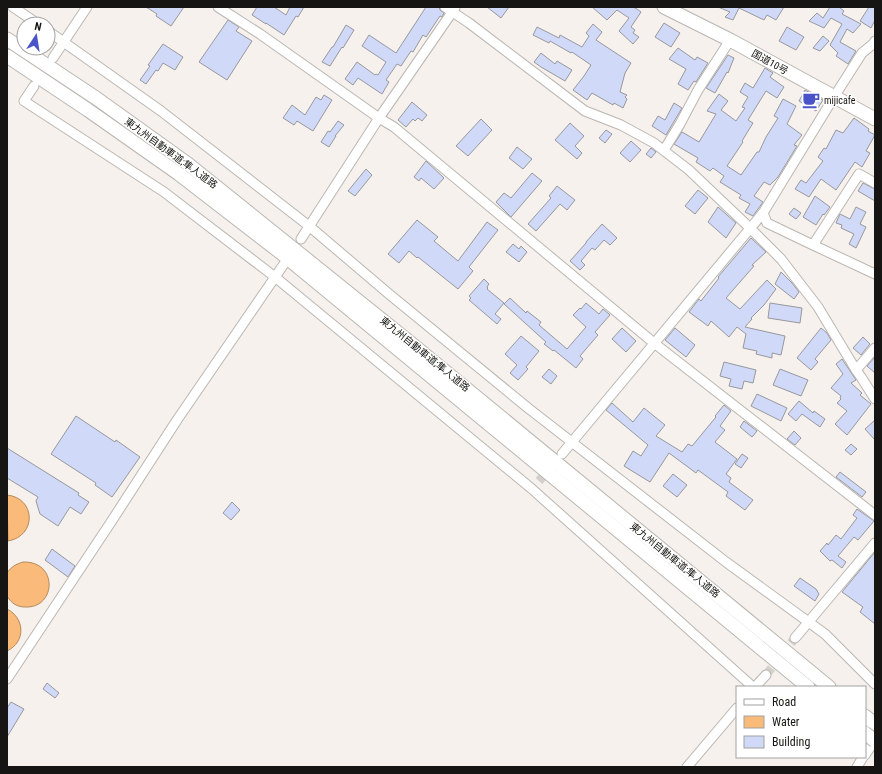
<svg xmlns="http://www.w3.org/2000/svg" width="882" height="774" font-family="'Roboto Condensed','Noto Sans JP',sans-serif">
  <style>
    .water { fill: #faba79; stroke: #b6885a }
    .building { fill: #d1d9f8; stroke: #97989e }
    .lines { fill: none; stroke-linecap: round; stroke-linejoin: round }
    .minor-tunnel { stroke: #d4d0cb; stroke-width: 9; stroke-dasharray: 9 4.5; stroke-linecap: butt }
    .minor-casing { stroke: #bbb6b2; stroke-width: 11 }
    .highway-casing { stroke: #bbb6b2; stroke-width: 15 }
    .minor { stroke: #fff; stroke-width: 9 }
    .highway { stroke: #fff; stroke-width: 13 }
    .highway-bridge-casing { stroke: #bbb6b2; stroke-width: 15; stroke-linecap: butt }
    .highway-bridge { stroke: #fff; stroke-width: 13 }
    .labels { text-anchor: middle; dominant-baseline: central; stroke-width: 3; stroke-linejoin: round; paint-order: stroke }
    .street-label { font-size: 10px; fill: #161513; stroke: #fff }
    .poi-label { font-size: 10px; fill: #161513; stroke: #fff; text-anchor: start }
  </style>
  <rect width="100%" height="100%" fill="#f6f1ec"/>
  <!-- water -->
  <path class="water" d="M 7,495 C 36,498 37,536 8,541 Z
    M 23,562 C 59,561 56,609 25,607 C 17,607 11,603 7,596 L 7,573 C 11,567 16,564 23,562 Z
    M 7,609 C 25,618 26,642 7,651 Z"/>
  <!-- building -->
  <path class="building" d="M 146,7 L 184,7 L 171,26 L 156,16 L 157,14 Z
    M 257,7 L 274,7 L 286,15 L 290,7 L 304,7 L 298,17 L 296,16 L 284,35 L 266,23 L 266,24 L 252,15 Z
    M 426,7 L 439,7 L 440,10 L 444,13 L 442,17 L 440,16 L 426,37 L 423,35 L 413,52 L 411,51 L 401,66 L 397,64 L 386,80 L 389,82 L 382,94 L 358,78 L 353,85 L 345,79 L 357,62 L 375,75 L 376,74 L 378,75 L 386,62 L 362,46 L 369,35 L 396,53 Z
    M 487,7 L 509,7 L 501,18 Z
    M 592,7 L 633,7 L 637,9 L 641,12 L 631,27 L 635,30 L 633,33 L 639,37 L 633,44 L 619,31 L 629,18 L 617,10 L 607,20 Z
    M 718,7 L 784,7 L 776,20 L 767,15 L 764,20 L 739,8 L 733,20 L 725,17 L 730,12 Z
    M 830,7 L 839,7 L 844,11 L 842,14 L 861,24 L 853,33 L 847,29 L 840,42 L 856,51 L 848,64 L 836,56 L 838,53 L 830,45 L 842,24 L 831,18 L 824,28 L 809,21 L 817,13 L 823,18 Z
    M 869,7 L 875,7 L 875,20 L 871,28 L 860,21 Z
    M 228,20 L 239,27 L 236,31 L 252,41 L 227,80 L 199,62 Z
    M 664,23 L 680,33 L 671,47 L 655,37 Z
    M 593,24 L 602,32 L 596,40 L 631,63 L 625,73 L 620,92 L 627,95 L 625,97 L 627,99 L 623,108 L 614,103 L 613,105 L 592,93 L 587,100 L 573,90 L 584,76 L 591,65 L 572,52 L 571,53 L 550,41 L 549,43 L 533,35 L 537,27 L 559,38 L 560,35 L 582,47 L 589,36 L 586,33 Z
    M 346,25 L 354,30 L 343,48 L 342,47 L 330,66 L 322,62 L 332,47 L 333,47 Z
    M 787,27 L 804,37 L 796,50 L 779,41 Z
    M 823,36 L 829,41 L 820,51 L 813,48 Z
    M 163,44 L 183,57 L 175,70 L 163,63 L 158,71 L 156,70 L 146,84 L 140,80 L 150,66 L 148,65 Z
    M 678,48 L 695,60 L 697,57 L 708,63 L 696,82 L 694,81 L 688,90 L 678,84 L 686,69 L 669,59 Z
    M 541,53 L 555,64 L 557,61 L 572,70 L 565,81 L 541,67 L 534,62 Z
    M 728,55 L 734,58 L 728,73 L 727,72 L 715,93 L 706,88 Z
    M 765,68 L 773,73 L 770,77 L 784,87 L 777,98 L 766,91 L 748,120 L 753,123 L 742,141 L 743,142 L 727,166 L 741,175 L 757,152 L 759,152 L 766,137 L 778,118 L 774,116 L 783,99 L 796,106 L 787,124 L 802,135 L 794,145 L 797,146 L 778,177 L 770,185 L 764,182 L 754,196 L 763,202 L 753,216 L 745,212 L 750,204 L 739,198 L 741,195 L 720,182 L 724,176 L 713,168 L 710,171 L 696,162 L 698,158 L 674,144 L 682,132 L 699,142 L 716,114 L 707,111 L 719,94 L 728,101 L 721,110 L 736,121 L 745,108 L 742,107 L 748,97 L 740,92 L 745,83 L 753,88 Z
    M 805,90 L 823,100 L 816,111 L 799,101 Z
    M 324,95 L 332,100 L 313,131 L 297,121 L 294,125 L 283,118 L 292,105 L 305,115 L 316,97 L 321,100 Z
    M 412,102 L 427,115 L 422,121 L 418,118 L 415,121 L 413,119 L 406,127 L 398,120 Z
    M 674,103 L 682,108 L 666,135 L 652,126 L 658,116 L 665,120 Z
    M 854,118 L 869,129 L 868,131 L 875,135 L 866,151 L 870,153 L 862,167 L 855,162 L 836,190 L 821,179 L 809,197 L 795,189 L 801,180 L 806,183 L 823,161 L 818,157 L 824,148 L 826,149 L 836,130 L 843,133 Z
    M 481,119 L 492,130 L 468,156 L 456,146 Z
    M 338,121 L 344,125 L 335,136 L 336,136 L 329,147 L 321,142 L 328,131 L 330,132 Z
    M 570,123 L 584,136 L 575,146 L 582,153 L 577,159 L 555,140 Z
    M 606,130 L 612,134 L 605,143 L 599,138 Z
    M 631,141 L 641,150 L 630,162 L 620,153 Z
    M 517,147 L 532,159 L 523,169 L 509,158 Z
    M 651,148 L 656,152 L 651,158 L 646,154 Z
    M 426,161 L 444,178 L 434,189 L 421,178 L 419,181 L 414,177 Z
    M 366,169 L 372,175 L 355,196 L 348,191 Z
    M 532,173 L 542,181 L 511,217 L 496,202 L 504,193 L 511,198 Z
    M 863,183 L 875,189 L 875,201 L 858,191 Z
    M 557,186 L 575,200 L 567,210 L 560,204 L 536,231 L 528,224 L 551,198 L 549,196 Z
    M 698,190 L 708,198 L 695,214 L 685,206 Z
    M 815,196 L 830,207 L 824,215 L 823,214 L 816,225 L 803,217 Z
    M 718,207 L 736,223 L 726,238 L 708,222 Z
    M 856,207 L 866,212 L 860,224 L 866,227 L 856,248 L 849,244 L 854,234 L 841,228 L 842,225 L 836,223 L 840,214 L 850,219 Z
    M 794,208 L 801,213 L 796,219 L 789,214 Z
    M 417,220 L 438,237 L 434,241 L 458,261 L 487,222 L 498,230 L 469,267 L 473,271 L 458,289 L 418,257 L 417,258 L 409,251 L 399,263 L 388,254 Z
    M 602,224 L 617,238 L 610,245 L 604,240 L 595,250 L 592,248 L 581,261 L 585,265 L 580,270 L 570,261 L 586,243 L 586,242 Z
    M 751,238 L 766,252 L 752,265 L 754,266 L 726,298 L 740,309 L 767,280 L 776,289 L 764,305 L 751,318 L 752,319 L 745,327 L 785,336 L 781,355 L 772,353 L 772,358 L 756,354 L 757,351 L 743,348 L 746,334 L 737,327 L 729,337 L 711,321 L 708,326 L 689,312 L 699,299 L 701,301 L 719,278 L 718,277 Z
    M 513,244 L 519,249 L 521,246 L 527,252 L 519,262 L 506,252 Z
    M 781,272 L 792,283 L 799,292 L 794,299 L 775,284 Z
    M 484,279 L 489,284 L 487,287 L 488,288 L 487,289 L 504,303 L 495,314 L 501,319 L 497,324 L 469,300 L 471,298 L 469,296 Z
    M 510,298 L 526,313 L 527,311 L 541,322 L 539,325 L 567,349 L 586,327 L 573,315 L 580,308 L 581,309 L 586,303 L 599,314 L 603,309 L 610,315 L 595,332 L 598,335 L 580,356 L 583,359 L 576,368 L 554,350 L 553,351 L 544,344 L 546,342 L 504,304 Z
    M 770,303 L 802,308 L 800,323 L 768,318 Z
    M 622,328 L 636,341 L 626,352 L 612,339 Z
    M 675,328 L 695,345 L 686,357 L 665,340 Z
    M 821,328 L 827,333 L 831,340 L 815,359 L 818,362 L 811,370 L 797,358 Z
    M 521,336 L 539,351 L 526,367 L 528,369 L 518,380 L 510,373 L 517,365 L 505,354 Z
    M 863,337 L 870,344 L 861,355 L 853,348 Z
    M 875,357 L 875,373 L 867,366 Z
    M 842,359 L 856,380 L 851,383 L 862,393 L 860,395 L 871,404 L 847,435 L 835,424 L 847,411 L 837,403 L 841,399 L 840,398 L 841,396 L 831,388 L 843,374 L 836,364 Z
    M 724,362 L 756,370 L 753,383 L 744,381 L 742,389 L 729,386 L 731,379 L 720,376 Z
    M 549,369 L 557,376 L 551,384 L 542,377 Z
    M 780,369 L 808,380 L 801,396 L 773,385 Z
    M 757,394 L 787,408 L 781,421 L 751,406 Z
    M 799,401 L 813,413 L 814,411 L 825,419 L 820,427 L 802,414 L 796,421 L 788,414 Z
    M 612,403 L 633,422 L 644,408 L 665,425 L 656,436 L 682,452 L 688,444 L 692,446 L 716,417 L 715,416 L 724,405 L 731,411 L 720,426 L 725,430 L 715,442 L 737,459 L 726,474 L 731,478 L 729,482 L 753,500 L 745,510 L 726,496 L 728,492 L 698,470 L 696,473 L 669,453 L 650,482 L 624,466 L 633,451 L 641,456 L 648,445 L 606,410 Z
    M 76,416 L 115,442 L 116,440 L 140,457 L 112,497 L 95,485 L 96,483 L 51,454 Z
    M 875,420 L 875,440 L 865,429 Z
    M 744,421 L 757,431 L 752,437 L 740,427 Z
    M 794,431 L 801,438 L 795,445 L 787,439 Z
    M 851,444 L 857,449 L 851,455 L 845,450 Z
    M 7,448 L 79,493 L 78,495 L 89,502 L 81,514 L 70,507 L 58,526 L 40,514 L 36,501 L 38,497 L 7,478 Z
    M 742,454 L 748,458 L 741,468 L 735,464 Z
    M 840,472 L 866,492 L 862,497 L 836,477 Z
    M 673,474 L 687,485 L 677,497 L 663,486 Z
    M 232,502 L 240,510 L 231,520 L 223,513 Z
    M 857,509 L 874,521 L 858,540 L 854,537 L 838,556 L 846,562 L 842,568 L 832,560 L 830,561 L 820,551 L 827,543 L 828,545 L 836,535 L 841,539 L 857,518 L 853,515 Z
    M 52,549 L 75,566 L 68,577 L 45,560 Z
    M 875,552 L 875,624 L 860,612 L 863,607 L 842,592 Z
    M 800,578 L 816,589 L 819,594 L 815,601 L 794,586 Z
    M 47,683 L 59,693 L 55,698 L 43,689 Z
    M 11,702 L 24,709 L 7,737 L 7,708 Z"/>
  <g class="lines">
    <!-- minor-tunnel -->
    <path class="minor-tunnel" d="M 539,481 L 550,468
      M 766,675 L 795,638"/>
    <!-- minor casing -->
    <g class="minor-casing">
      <path id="minor" d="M 13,7 L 38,24
        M 218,7 L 260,34 L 379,118 L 394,127 L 654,343 L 875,515
        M 445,7 L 469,23 L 585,111 L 621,125 L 654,143 L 689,170 L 750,228 L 781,259 L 818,307 L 856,370 L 861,377 L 875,399
        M 48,31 L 161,111 L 309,226 L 389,294 L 528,408 L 726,562 L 825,634 L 875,684
        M 53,58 L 87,7
        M 34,86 L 24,101 L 164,192 L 275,277 L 532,489 L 753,687
        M 664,150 L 680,124 L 698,90 L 730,40
        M 763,213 L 767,223 L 813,245 L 875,274
        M 301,239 L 379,118 L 455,8
        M 813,245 L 859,174 L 875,183
        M 856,370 L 875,348
        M 562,454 L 763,213 L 834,97 L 862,53 L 873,44 L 875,41
        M 795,638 L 875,543
        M 7,679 L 113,519 L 177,420 L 284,264
        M 755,687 L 766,675
        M 865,755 L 875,740
        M 687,767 L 737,708
        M 857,767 L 863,757"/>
    </g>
    <!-- highway casing -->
    <g class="highway-casing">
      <path id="highway" d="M 664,7 L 730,40 L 875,119
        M 7,39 L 96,98 L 188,164 L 407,340 L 829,687
        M 7,56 L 88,110 L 179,174 L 280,252 L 808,687
        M 865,716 L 875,724"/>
    </g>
    <!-- minor -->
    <use href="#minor" class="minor"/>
    <!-- highway -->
    <use href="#highway" class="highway"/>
    <!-- highway-bridge casing -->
    <g class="highway-bridge-casing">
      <path id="highway-bridge" d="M 865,733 L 875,741"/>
    </g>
    <!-- highway-bridge -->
    <use href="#highway-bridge" class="highway-bridge"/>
  </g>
  <!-- icons -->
  <defs>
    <g id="cafe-bare" transform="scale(1.38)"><path d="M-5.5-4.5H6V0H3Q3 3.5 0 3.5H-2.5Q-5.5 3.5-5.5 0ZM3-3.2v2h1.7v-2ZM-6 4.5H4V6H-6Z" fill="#4954c9" stroke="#fff" stroke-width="2.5" paint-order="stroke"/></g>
  </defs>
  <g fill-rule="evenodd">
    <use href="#cafe-bare" x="811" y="100"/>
  </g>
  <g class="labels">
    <!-- street labels -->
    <g class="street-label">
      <text transform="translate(770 62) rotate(29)">国道10号</text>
      <text transform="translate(171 153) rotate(36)">東九州自動車道;隼人道路</text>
      <text transform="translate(425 354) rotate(39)">東九州自動車道;隼人道路</text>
      <text transform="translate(675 560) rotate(39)">東九州自動車道;隼人道路</text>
    </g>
    <!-- poi labels -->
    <g class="poi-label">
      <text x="824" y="100">mijicafe</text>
    </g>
  </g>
  <!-- border -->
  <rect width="882" height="774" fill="none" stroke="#161513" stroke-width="16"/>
  <!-- legend -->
  <rect x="736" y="686" width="130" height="72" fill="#ffffff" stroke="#a2a1a1"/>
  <rect x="744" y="699" width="20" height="6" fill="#ffffff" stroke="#a2a1a1"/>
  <text x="772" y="706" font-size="12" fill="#161513">Road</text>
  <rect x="744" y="716" width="20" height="12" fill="#faba79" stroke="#a2a1a1"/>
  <text x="772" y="726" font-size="12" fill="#161513">Water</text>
  <rect x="744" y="736" width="20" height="12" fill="#d1d9f8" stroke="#a2a1a1"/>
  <text x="772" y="746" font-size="12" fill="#161513">Building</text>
  <!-- north arrow -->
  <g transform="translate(36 36) rotate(12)"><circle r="19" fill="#ffffff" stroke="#a2a1a1"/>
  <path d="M0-3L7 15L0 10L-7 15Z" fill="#4954c9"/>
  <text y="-6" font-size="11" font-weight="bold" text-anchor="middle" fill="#161513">N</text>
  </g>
</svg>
